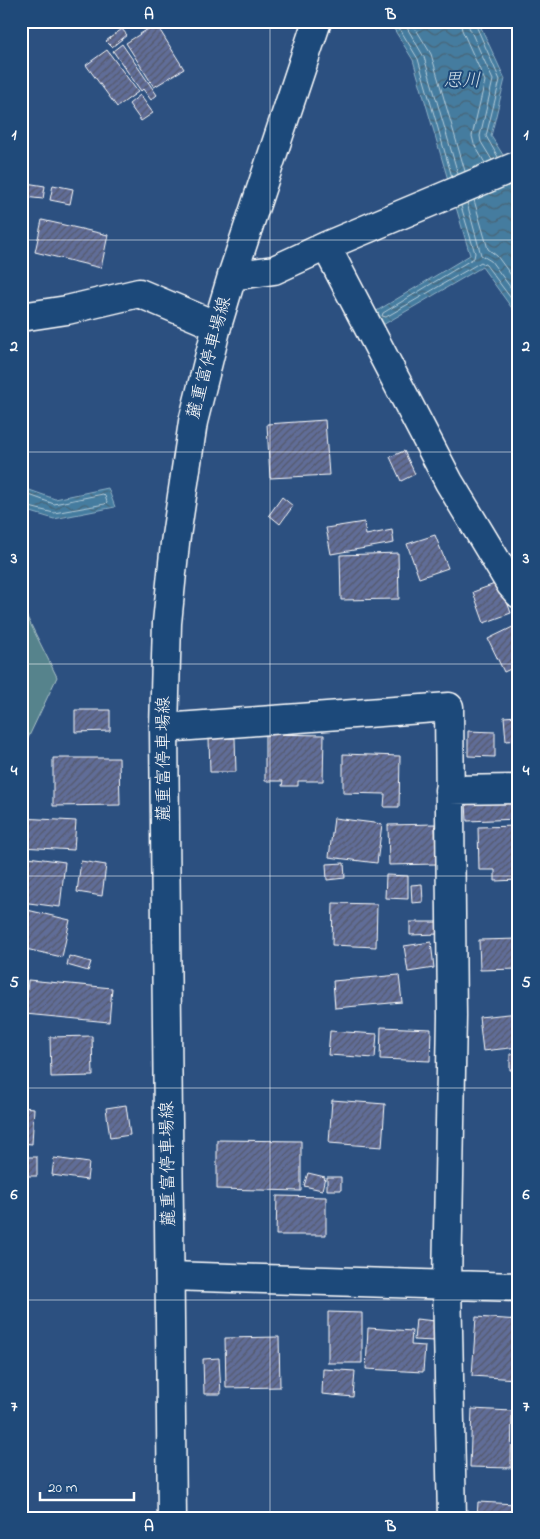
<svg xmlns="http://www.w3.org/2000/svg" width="540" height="1539" font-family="'Indie Flower','Klee One',sans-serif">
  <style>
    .green { fill: #56838c; stroke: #aac1c6 }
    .water { fill: url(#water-waves); stroke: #8fb0c5 }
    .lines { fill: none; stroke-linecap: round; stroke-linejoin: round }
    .shore { stroke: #b4cbd9; stroke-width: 1 }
    .building { fill: url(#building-hatch); stroke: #fff }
    .minor-casing { stroke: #fff; stroke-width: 31 }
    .major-casing { stroke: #fff; stroke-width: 31 }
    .minor { stroke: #1f4a7a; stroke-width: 28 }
    .major { stroke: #1f4a7a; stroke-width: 28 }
    .grid { fill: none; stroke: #fff; stroke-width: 1; stroke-opacity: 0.55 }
    .labels { text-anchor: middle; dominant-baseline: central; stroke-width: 4; stroke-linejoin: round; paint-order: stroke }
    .street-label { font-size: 18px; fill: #fff; stroke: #1f4a7a }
    .water-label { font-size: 19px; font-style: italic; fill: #d0dee7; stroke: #1f4a7a }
    .neatline { fill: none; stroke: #fff; stroke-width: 2 }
    .grid-label { font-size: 16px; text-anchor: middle; font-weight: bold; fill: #fff }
  </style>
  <defs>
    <pattern id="water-waves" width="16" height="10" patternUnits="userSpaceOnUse" patternTransform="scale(1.25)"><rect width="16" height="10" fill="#447c9f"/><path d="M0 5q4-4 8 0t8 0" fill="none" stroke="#486476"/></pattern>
    <pattern id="building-hatch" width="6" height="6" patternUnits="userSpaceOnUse" patternTransform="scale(1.25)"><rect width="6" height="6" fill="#616d98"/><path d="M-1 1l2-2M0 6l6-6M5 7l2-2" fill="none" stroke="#54596a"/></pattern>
  </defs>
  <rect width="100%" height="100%" fill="#2c5080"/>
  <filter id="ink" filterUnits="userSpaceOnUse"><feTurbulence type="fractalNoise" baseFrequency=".02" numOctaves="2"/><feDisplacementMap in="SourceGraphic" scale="10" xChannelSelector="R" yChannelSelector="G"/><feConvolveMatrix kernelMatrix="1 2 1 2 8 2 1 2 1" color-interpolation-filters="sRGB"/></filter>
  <g filter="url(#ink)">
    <!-- green -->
    <path class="green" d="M 21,605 L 57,677 L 21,753 Z"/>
    <!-- water -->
    <path class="water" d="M 389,21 L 478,21 L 505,79 L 491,136 L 519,180 L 519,318 L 482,267 L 381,326 L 375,312 L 470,255 L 413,60 Z
      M 21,487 L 55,499 L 108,488 L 115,507 L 54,519 L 21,509 Z"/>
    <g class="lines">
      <!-- shore -->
      <path class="shore" d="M 395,21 L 418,59 L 452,177
        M 403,21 L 424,57 L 458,174
        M 411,21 L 431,54 L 465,171
        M 460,21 L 462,30 L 485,81 L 472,136 L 474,144 L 485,163
        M 468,21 L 469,27 L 493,80 L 480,136 L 481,142 L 492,160
        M 474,21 L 500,80 L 486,136 L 498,157
        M 474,200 L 488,249 L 497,256 L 519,286
        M 467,203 L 481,255 L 491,261 L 519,299
        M 461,206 L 475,253 L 474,258 L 383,313 L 382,316 L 386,317 L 481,262 L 486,265 L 519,309
        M 21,492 L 54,504 L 103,494 L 105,496 L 107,502 L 105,504 L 54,513 L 21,505"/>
    </g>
    <!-- building -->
    <path class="building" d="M 156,24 L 184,69 L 154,87 L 126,43 Z
      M 122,29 L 127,35 L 112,47 L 106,41 Z
      M 122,44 L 157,95 L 151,100 L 143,89 L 141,91 L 113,51 Z
      M 107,50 L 138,92 L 117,107 L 86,65 Z
      M 140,95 L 153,113 L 141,121 L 129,104 Z
      M 26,183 L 45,186 L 43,199 L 24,197 Z
      M 53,185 L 73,189 L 70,204 L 50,200 Z
      M 21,219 L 26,220 L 24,250 L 21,250 Z
      M 42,220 L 108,235 L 101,268 L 35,252 Z
      M 325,420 L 329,475 L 270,478 L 267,424 Z
      M 404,451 L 415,474 L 401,481 L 390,457 Z
      M 282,497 L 293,506 L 280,524 L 269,515 Z
      M 364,522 L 366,535 L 392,530 L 394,543 L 331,554 L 326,528 Z
      M 435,535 L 448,568 L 419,578 L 407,544 Z
      M 398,553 L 399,599 L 341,600 L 340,555 Z
      M 500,582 L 511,613 L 484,623 L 473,592 Z
      M 519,624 L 519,665 L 504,672 L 488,639 Z
      M 75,710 L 110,710 L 110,731 L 75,732 Z
      M 517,716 L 519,740 L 506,741 L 504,717 Z
      M 468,731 L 495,732 L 495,757 L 468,756 Z
      M 265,734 L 324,735 L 323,781 L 298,781 L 298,786 L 282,786 L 283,781 L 265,781 Z
      M 235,738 L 236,772 L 210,772 L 209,739 Z
      M 343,754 L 400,756 L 399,807 L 384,807 L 385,794 L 343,793 Z
      M 53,758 L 119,758 L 120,805 L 53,806 Z
      M 519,800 L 519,819 L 467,821 L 466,802 Z
      M 22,818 L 76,821 L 74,850 L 21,847 Z
      M 334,818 L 382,824 L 377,863 L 329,857 Z
      M 435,824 L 436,864 L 389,865 L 388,825 Z
      M 519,826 L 519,880 L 495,881 L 495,870 L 479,870 L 478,827 Z
      M 21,856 L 65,862 L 60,907 L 21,902 Z
      M 81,861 L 106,865 L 102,896 L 77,892 Z
      M 344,863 L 345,878 L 327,880 L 326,864 Z
      M 386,875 L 408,876 L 408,899 L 385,898 Z
      M 422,884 L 423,902 L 412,903 L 411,885 Z
      M 333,903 L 377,904 L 376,947 L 332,945 Z
      M 23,909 L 70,920 L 62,957 L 21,948 Z
      M 410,922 L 439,922 L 439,934 L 410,935 Z
      M 519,939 L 519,969 L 480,970 L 479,940 Z
      M 431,942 L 434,968 L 408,972 L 404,946 Z
      M 69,956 L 91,962 L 88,971 L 67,965 Z
      M 399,975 L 402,1002 L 335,1008 L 333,981 Z
      M 28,980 L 112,988 L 109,1022 L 25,1014 Z
      M 519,1013 L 519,1047 L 483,1051 L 479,1017 Z
      M 381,1027 L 431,1029 L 430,1061 L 380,1059 Z
      M 330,1031 L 377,1034 L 375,1058 L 328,1055 Z
      M 92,1036 L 93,1076 L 51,1077 L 50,1037 Z
      M 510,1054 L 519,1054 L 519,1070 L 510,1070 Z
      M 332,1100 L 385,1104 L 382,1147 L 329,1143 Z
      M 126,1105 L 130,1135 L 110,1138 L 106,1108 Z
      M 21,1107 L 34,1108 L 32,1144 L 21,1143 Z
      M 217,1140 L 301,1141 L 301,1191 L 217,1189 Z
      M 21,1157 L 37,1157 L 37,1176 L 21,1176 Z
      M 54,1158 L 89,1163 L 87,1180 L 52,1175 Z
      M 308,1173 L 325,1177 L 322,1190 L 304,1186 Z
      M 327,1177 L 341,1177 L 341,1190 L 327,1190 Z
      M 277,1196 L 326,1197 L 326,1235 L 276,1235 Z
      M 328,1312 L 362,1313 L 362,1363 L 328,1363 Z
      M 476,1317 L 519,1320 L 516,1379 L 472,1376 Z
      M 416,1319 L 435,1321 L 434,1341 L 414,1340 Z
      M 368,1328 L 412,1331 L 411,1345 L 425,1346 L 423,1372 L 366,1369 Z
      M 279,1337 L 280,1387 L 226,1388 L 225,1338 Z
      M 219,1358 L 221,1394 L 204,1394 L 203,1359 Z
      M 323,1369 L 355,1371 L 353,1397 L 322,1394 Z
      M 472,1409 L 512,1411 L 511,1468 L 470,1467 Z
      M 478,1502 L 516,1504 L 516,1518 L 477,1518 Z"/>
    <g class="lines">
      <!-- minor casing -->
      <g class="minor-casing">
        <path id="minor" d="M 326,246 L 449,482 L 511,585 L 519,594
          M 232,276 L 274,270 L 326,246 L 519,165
          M 21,317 L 67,310 L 139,293 L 217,326
          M 164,728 L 449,707 L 452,1016 L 447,1284 L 452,1518
          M 449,790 L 519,789
          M 170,1276 L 519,1287"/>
      </g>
      <!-- major casing -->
      <g class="major-casing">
        <path id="major" d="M 172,1518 L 164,728 L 167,623 L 175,543 L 193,422 L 217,326 L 232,276 L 317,21"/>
      </g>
      <!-- minor -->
      <use href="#minor" class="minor"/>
      <!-- major -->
      <use href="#major" class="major"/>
    </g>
  </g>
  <!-- grid -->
  <path class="grid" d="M 270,21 L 270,1518M 21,240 L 519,240M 21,452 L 519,452M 21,664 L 519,664M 21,876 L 519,876M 21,1088 L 519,1088M 21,1300 L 519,1300"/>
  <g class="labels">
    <!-- street labels -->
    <g class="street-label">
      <text transform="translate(210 358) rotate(-75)">麓重富停車場線</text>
      <text transform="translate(165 759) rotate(-90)">麓重富停車場線</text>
      <text transform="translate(169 1164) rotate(-91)">麓重富停車場線</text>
    </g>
    <!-- water labels -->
    <g class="water-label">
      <text x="462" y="81">思川</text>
    </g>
  </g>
  <!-- margin -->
  <rect width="540" height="1539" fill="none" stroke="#1f4a7a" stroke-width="55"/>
  <!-- scale -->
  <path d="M40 1492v8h94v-8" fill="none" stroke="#ffffff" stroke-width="2.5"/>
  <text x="48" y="1492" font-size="15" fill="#ffffff" stroke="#1f4a7a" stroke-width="4" paint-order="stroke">20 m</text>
  <rect x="28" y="28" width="484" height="1484" class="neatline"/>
  <g class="grid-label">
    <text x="149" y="19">A</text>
    <text x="391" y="19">B</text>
    <text x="14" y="139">1</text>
    <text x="526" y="139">1</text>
    <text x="14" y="351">2</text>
    <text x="526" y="351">2</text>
    <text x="14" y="563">3</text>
    <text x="526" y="563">3</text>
    <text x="14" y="775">4</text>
    <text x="526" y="775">4</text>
    <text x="14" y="987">5</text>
    <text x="526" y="987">5</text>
    <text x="14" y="1199">6</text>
    <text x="526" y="1199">6</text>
    <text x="14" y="1411">7</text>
    <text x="526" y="1411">7</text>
    <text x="149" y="1531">A</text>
    <text x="391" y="1531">B</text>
  </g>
</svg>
